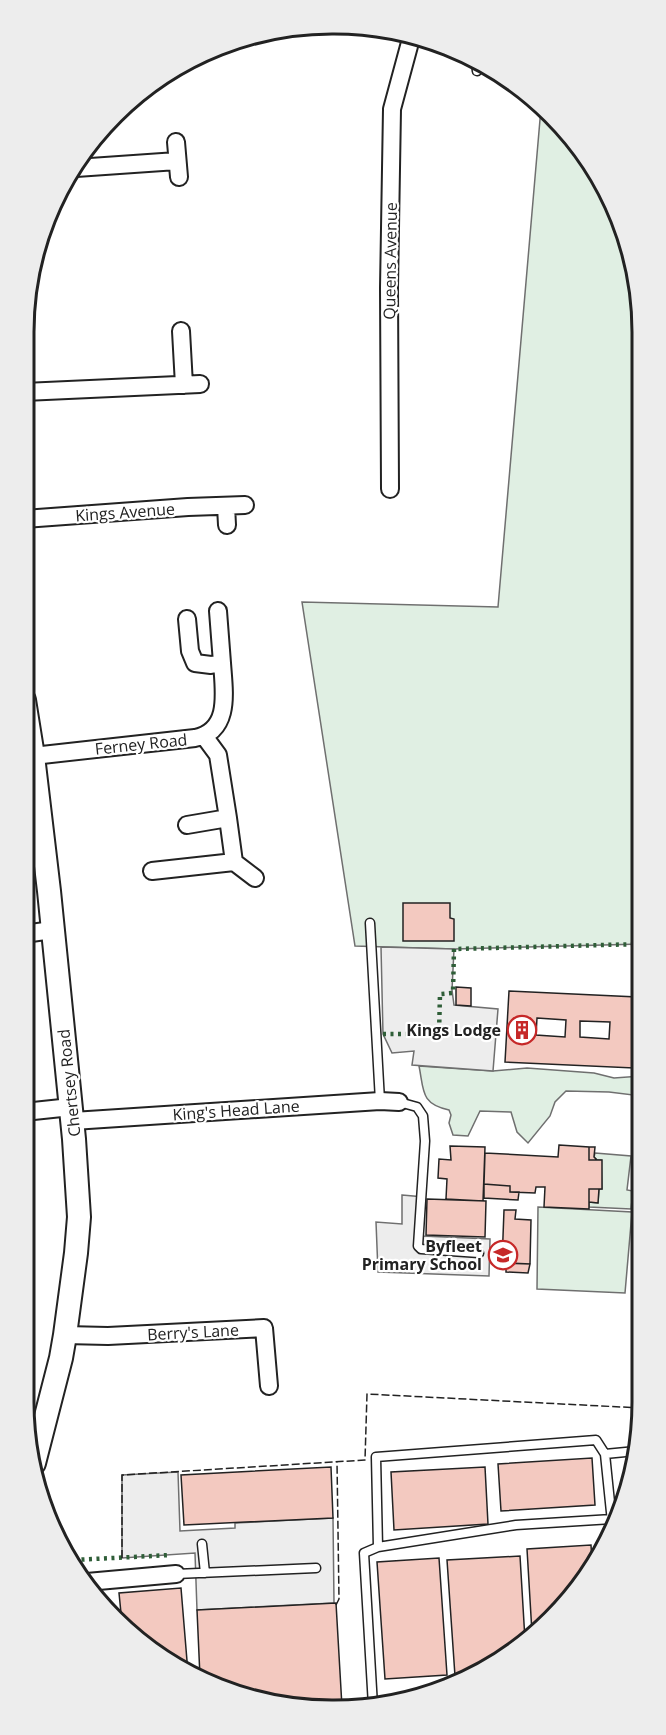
<svg xmlns="http://www.w3.org/2000/svg" width="666" height="1735" font-family="'Open Sans',sans-serif">
  <style>
    .green { fill: #e0efe3; stroke: #6f6f6f; stroke-width: 1.5 }
    .parking { fill: #ededed; stroke: #6f6f6f; stroke-width: 1.5 }
    .building { fill: #f3c9c0; stroke: #222; stroke-width: 1.5; fill-rule: evenodd }
    .lines { fill: none; stroke-linecap: round; stroke-linejoin: round }
    .lane-casing { stroke: #222; stroke-width: 11 }
    .street-casing { stroke: #222; stroke-width: 20 }
    .secondary-casing { stroke: #222; stroke-width: 26 }
    .lane { stroke: #fff; stroke-width: 8 }
    .street { stroke: #fff; stroke-width: 16 }
    .secondary { stroke: #fff; stroke-width: 22 }
    .hedge { stroke: #2f5e38; stroke-width: 4.5; stroke-dasharray: 3 4.5; stroke-linecap: butt }
    .fence { stroke: #222; stroke-width: 1.5; stroke-dasharray: 8 3; stroke-linecap: butt }
    .labels { text-anchor: middle; dominant-baseline: central; stroke-width: 4.5; stroke-linejoin: round; paint-order: stroke }
    .street-label { font-size: 16px; fill: #222; stroke: #fff }
    .poi-label { font-size: 16px; font-weight: bold; fill: #222; stroke: #fff; text-anchor: end }
    .rim { fill: none; stroke: #222; stroke-width: 3 }
  </style>
  <rect width="100%" height="100%" fill="#fff"/>
  <!-- green -->
  <path class="green" d="M 541,108 L 565,129 L 610,197 L 639,292 L 641,944 L 454,949 L 355,946 L 302,602 L 498,607 Z
    M 419,1066 L 493,1071 L 527,1068 L 594,1073 L 614,1078 L 641,1076 L 641,1096 L 609,1092 L 566,1091 L 555,1102 L 550,1116 L 528,1143 L 517,1132 L 511,1112 L 480,1111 L 468,1136 L 453,1135 L 449,1123 L 451,1115 L 449,1110 C 420,1104 424,1090 419,1066 Z
    M 595,1153 L 631,1156 L 627,1190 L 633,1191 L 631,1209 L 589,1207 L 589,1202 L 598,1203 L 599,1189 L 602,1189 L 601,1160 L 597,1160 L 594,1157 Z
    M 538,1207 L 632,1212 L 625,1293 L 537,1289 Z"/>
  <!-- parking -->
  <path class="parking" d="M 381,947 L 454,949 L 452,990 L 454,1005 L 498,1009 L 493,1071 L 412,1065 L 414,1051 L 392,1053 L 383,1034 Z
    M 402,1195 L 424,1197 L 423,1236 L 490,1239 L 489,1276 L 378,1272 L 376,1222 L 402,1224 Z
    M 178,1472 L 180,1531 L 235,1528 L 235,1523 L 333,1518 L 334,1603 L 197,1610 L 195,1553 L 122,1558 L 122,1475 Z"/>
  <!-- building -->
  <path class="building" d="M 403,903 L 450,903 L 450,918 L 454,919 L 454,941 L 403,941 Z
    M 456,987 L 471,988 L 471,1006 L 456,1005 Z
    M 509,991 L 637,997 L 634,1068 L 505,1062 ZM 537,1018 L 566,1020 L 565,1037 L 536,1035 ZM 580,1021 L 610,1022 L 609,1039 L 580,1037 Z
    M 559,1145 L 589,1147 L 589,1160 L 602,1160 L 602,1189 L 589,1189 L 589,1209 L 544,1207 L 545,1187 L 536,1187 L 535,1193 L 510,1192 L 510,1186 L 484,1184 L 485,1153 L 558,1157 Z
    M 450,1146 L 485,1147 L 483,1201 L 446,1199 L 447,1179 L 438,1178 L 439,1159 L 451,1160 Z
    M 589,1147 L 595,1147 L 594,1157 L 597,1160 L 589,1160 Z
    M 484,1184 L 510,1186 L 510,1192 L 519,1192 L 518,1200 L 484,1198 Z
    M 589,1189 L 599,1189 L 598,1203 L 589,1202 Z
    M 427,1199 L 486,1201 L 485,1237 L 426,1235 Z
    M 504,1210 L 516,1210 L 515,1219 L 531,1220 L 530,1264 L 502,1263 Z
    M 506,1263 L 530,1264 L 528,1273 L 506,1272 Z
    M 592,1458 L 595,1505 L 501,1511 L 498,1464 Z
    M 331,1467 L 333,1518 L 184,1525 L 181,1475 Z
    M 485,1467 L 488,1524 L 394,1530 L 391,1472 Z
    M 591,1545 L 592,1562 L 578,1590 L 532,1633 L 527,1549 Z
    M 520,1556 L 525,1640 L 504,1659 L 465,1676 L 455,1676 L 447,1560 Z
    M 439,1558 L 447,1675 L 385,1679 L 377,1562 Z
    M 181,1588 L 188,1673 L 179,1670 L 122,1623 L 119,1593 Z
    M 336,1603 L 342,1707 L 292,1708 L 200,1677 L 197,1610 Z"/>
  <g class="lines">
    <!-- lane casing -->
    <g class="lane-casing">
      <path id="lane" d="M 476,63 L 477,71
        M 370,923 L 380,1101
        M 399,1102 L 417,1107 L 423,1116 L 425,1141 L 418,1246 L 421,1249 L 479,1253
        M 605,1454 L 636,1451
        M 202,1544 L 205,1573
        M 378,1547 L 376,1457 L 596,1440 L 605,1454 L 612,1522
        M 176,1574 L 316,1568
        M 373,1706 L 364,1553 L 378,1547 L 516,1525 L 612,1519"/>
    </g>
    <!-- street casing -->
    <g class="street-casing">
      <path id="street" d="M 176,142 L 179,177
        M 76,168 L 177,161
        M 181,331 L 184,385
        M 24,392 L 200,384
        M 390,489 L 389,288 L 392,109 L 412,35
        M 226,506 L 227,525
        M 24,519 L 188,507 L 245,505
        M 218,611 L 222,663
        M 33,756 L 195,738 C 231,731 224,692 222,663 L 211,665 L 195,663 L 190,651 L 187,619
        M 187,825 L 228,818 L 218,755 L 204,736
        M 234,862 L 255,878
        M 152,871 L 234,862 L 228,818
        M 24,934 L 52,930
        M 24,1112 L 71,1107
        M 73,1121 L 380,1101 L 399,1102
        M 65,1335 L 108,1336 L 264,1328 L 269,1386
        M 87,1582 L 176,1574"/>
    </g>
    <!-- secondary casing -->
    <g class="secondary-casing">
      <path id="secondary" d="M 24,700 L 33,756 L 49,891 L 74,1139 L 79,1217 L 76,1253 L 65,1335 L 61,1358 L 34,1463"/>
    </g>
    <!-- lane -->
    <use href="#lane" class="lane"/>
    <!-- street -->
    <use href="#street" class="street"/>
    <!-- secondary -->
    <use href="#secondary" class="secondary"/>
    <!-- hedge -->
    <path class="hedge" d="M 383,1034 L 439,1034 L 440,994 L 453,993 L 454,949 L 641,944
      M 74,1560 L 171,1555"/>
    <!-- fence -->
    <path class="fence" d="M 122,1558 L 122,1475 L 365,1460 L 367,1394 L 641,1408
      M 336,1605 L 339,1599 L 337,1462"/>
  </g>
  <!-- icons -->
  <defs>
    <g id="building-ring" transform="scale(1.5)"><circle r="9.5" fill="#fff" stroke="#c62828" stroke-width="1.5"/><path d="M-4-6H4V6H1V3H-1V6H-4ZM-2.5-4.3h1.7v1.8h-1.7ZM.8-4.3h1.7v1.8H.8ZM-2.5-1h1.7V.8h-1.7ZM.8-1h1.7V.8H.8Z" fill="#c62828"/></g>
    <g id="school-ring" transform="scale(1.5)"><circle r="9.5" fill="#fff" stroke="#c62828" stroke-width="1.5"/><path d="M0-5L7-2L0 1L-7-2ZM-4 1L0 2.5L4 1V4Q0 6-4 4Z" fill="#c62828"/></g>
  </defs>
  <g fill-rule="evenodd">
    <use href="#building-ring" x="522" y="1030"/>
    <use href="#school-ring" x="503" y="1255"/>
  </g>
  <g class="labels">
    <!-- street labels -->
    <g class="street-label">
      <text transform="translate(390 261) rotate(-89)">Queens Avenue</text>
      <text transform="translate(125 512) rotate(-4)">Kings Avenue</text>
      <text transform="translate(141 744) rotate(-6)">Ferney Road</text>
      <text transform="translate(69 1083) rotate(-96)">Chertsey Road</text>
      <text transform="translate(236 1110) rotate(-4)">King's Head Lane</text>
      <text transform="translate(193 1332) rotate(-3)">Berry's Lane</text>
    </g>
    <!-- poi labels -->
    <g class="poi-label">
      <text x="501" y="1030">Kings Lodge</text>
      <text x="482" y="1246">Byfleet<tspan x="482" dy="18">Primary School</tspan></text>
    </g>
  </g>
  <!-- crop -->
  <path d="M0 0H666V1735H0ZM332 34H334A298 298 0 0 1 632 332V1402A298 298 0 0 1 334 1700H332A298 298 0 0 1 34 1402V332A298 298 0 0 1 332 34Z" fill="#ededed" fill-rule="evenodd"/>
  <path class="rim" d="M332 34H334A298 298 0 0 1 632 332V1402A298 298 0 0 1 334 1700H332A298 298 0 0 1 34 1402V332A298 298 0 0 1 332 34Z"/>
</svg>
